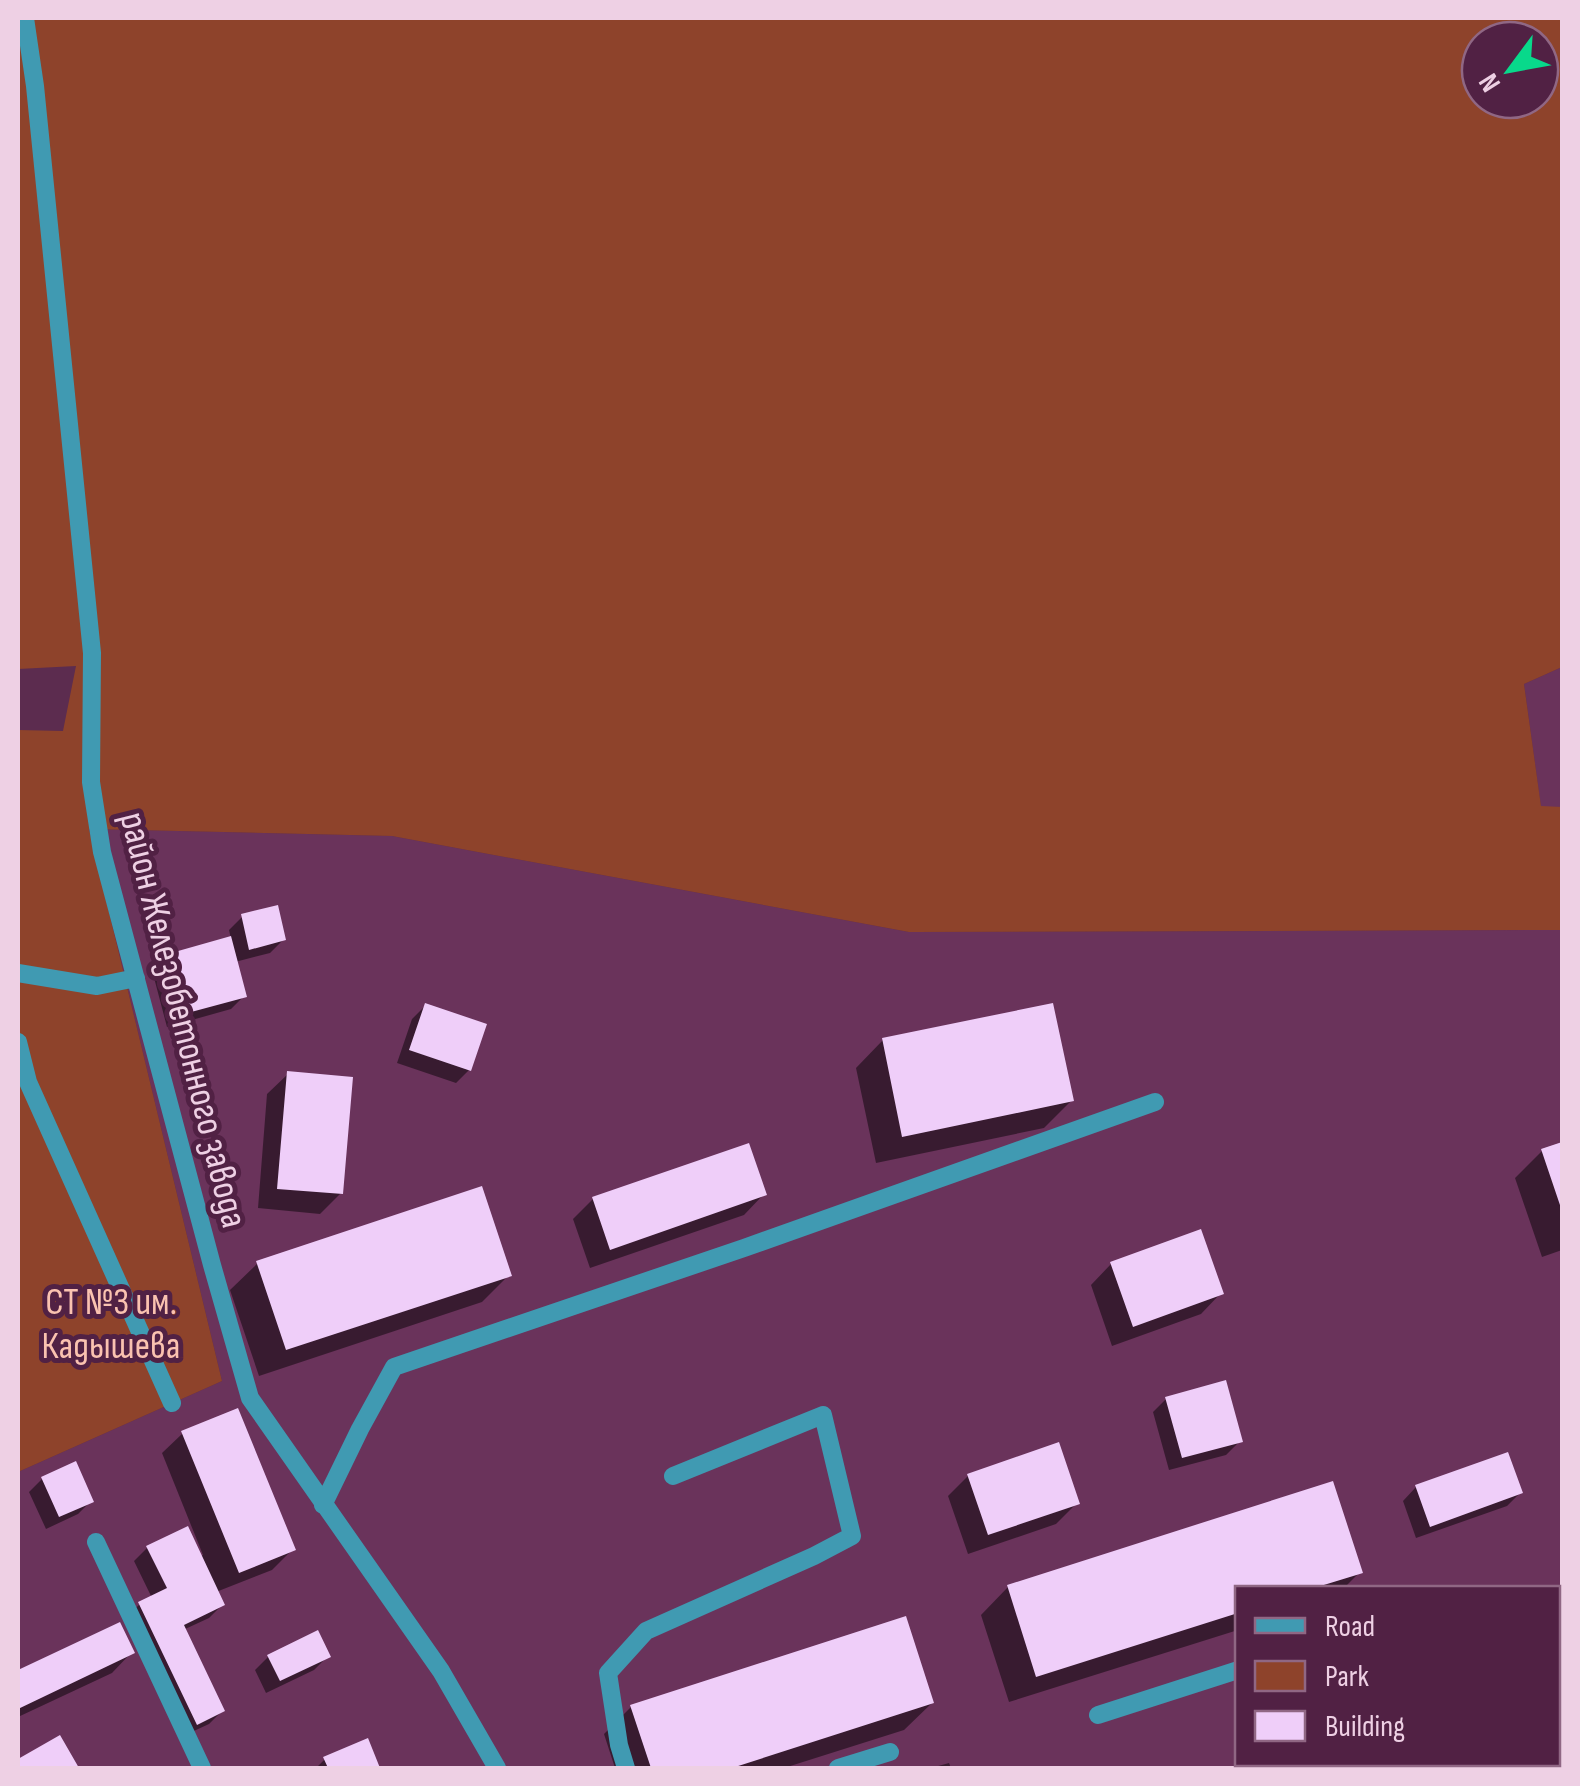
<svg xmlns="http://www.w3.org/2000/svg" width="1580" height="1786" font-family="'Sofia Sans Condensed',sans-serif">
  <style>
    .built { fill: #6a335b }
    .green { fill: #8e432b; fill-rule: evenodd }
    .shadow { fill: #0007 }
    .building { fill: #efcef9 }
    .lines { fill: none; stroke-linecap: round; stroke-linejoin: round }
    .minor { stroke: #409ab2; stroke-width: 18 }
    .labels { text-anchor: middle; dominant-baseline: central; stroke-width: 10; stroke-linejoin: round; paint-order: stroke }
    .street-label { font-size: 38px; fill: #eed0e4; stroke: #512144 }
    .park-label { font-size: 38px; fill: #fac2b0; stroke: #512144 }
  </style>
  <rect width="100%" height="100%" fill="#5c2c4f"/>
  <!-- built -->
  <path class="built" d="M 1562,667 L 1562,807 L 1541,807 L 1524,684 Z
    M 89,829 L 392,836 L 909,932 L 1562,930 L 1562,1675 L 1558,1677 L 1558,1588 L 1238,1588 L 1238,1764 L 1282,1764 L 1266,1768 L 18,1768 L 18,1472 L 222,1381 Z"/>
  <!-- green -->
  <path class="green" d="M 18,18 L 1562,18 L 1562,667 L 1524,684 L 1541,806 L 1562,807 L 1562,930 L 909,932 L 392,836 L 89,829 L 222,1381 L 18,1472 L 18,730 L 63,731 L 76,666 L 18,669 ZM 1480,40 L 1540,40 L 1540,100 L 1480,100 Z"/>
  <!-- shadow -->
  <path class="shadow" d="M 242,917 L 283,940 L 270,953 L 235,962 L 244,996 L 231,1009 L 167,1027 L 152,970 L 165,957 L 231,939 L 229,930 Z
    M 425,1006 L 469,1070 L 456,1083 L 397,1063 L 412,1019 Z
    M 883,1040 L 1071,1101 L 1044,1128 L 876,1163 L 856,1068 Z
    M 288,1074 L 341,1193 L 320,1214 L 258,1208 L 267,1094 Z
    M 1562,1144 L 1562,1250 L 1542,1257 L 1515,1178 L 1542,1151 Z
    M 764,1194 L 744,1215 L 590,1268 L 573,1219 L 593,1199 Z
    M 258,1263 L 509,1275 L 482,1302 L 259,1376 L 230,1290 Z
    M 1111,1264 L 1221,1293 L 1201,1314 L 1112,1346 L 1091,1285 Z
    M 1166,1399 L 1240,1441 L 1226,1455 L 1169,1470 L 1153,1412 Z
    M 183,1433 L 293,1549 L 272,1570 L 216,1592 L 222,1605 L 209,1618 L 183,1630 L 222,1711 L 209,1724 L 183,1736 L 126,1617 L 140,1604 L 152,1598 L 134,1561 L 147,1548 L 199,1557 L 203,1555 L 162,1453 Z
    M 968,1476 L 1077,1503 L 1056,1524 L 968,1554 L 948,1496 Z
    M 42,1479 L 91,1501 L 78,1514 L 46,1529 L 29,1492 Z
    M 1416,1487 L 1520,1493 L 1507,1506 L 1416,1538 L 1403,1501 Z
    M 1360,1572 L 1344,1588 L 1238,1588 L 1238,1630 L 1009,1702 L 981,1615 L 1008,1587 Z
    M 119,1625 L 132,1652 L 112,1673 L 18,1717 L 18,1673 Z
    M 328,1656 L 314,1670 L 266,1693 L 255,1670 L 268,1657 Z
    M 932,1703 L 904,1730 L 784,1768 L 615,1768 L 604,1734 L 631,1707 Z
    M 366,1742 L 378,1768 L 316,1768 L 325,1759 Z
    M 949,1763 L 951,1768 L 931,1768 Z"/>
  <!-- building -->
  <path class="building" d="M 278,905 L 286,940 L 249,950 L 241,914 Z
    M 231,936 L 247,997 L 180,1015 L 164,955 Z
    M 425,1003 L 487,1024 L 471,1071 L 409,1050 Z
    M 1053,1003 L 1074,1101 L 902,1137 L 882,1038 Z
    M 287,1071 L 353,1077 L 343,1194 L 277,1189 Z
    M 1562,1142 L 1562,1211 L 1541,1149 Z
    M 749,1143 L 767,1195 L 610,1250 L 592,1197 Z
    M 482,1186 L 512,1276 L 286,1350 L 256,1261 Z
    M 1201,1229 L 1224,1294 L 1133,1327 L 1110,1262 Z
    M 1226,1380 L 1243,1442 L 1182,1458 L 1165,1397 Z
    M 238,1408 L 296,1550 L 239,1573 L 181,1431 Z
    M 1059,1442 L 1080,1504 L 988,1535 L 967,1474 Z
    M 1508,1452 L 1523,1493 L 1430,1527 L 1415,1485 Z
    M 76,1461 L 94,1502 L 59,1517 L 41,1477 Z
    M 1333,1481 L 1363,1573 L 1314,1588 L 1238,1588 L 1238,1613 L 1036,1677 L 1007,1585 Z
    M 188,1526 L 225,1605 L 184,1625 L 225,1711 L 197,1725 L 138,1602 L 167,1588 L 146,1546 Z
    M 906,1616 L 934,1703 L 732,1768 L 651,1768 L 630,1705 Z
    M 120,1622 L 135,1653 L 18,1709 L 18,1670 Z
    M 318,1630 L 331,1657 L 280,1681 L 267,1655 Z
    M 60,1735 L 79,1768 L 18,1768 L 18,1759 Z
    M 368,1738 L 380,1768 L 328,1768 L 323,1757 Z"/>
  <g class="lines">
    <!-- minor -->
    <path class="minor" d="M 25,18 L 35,86 L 92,653 L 91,782 L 102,852 L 212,1265 L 250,1398 L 441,1671 L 497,1768
      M 18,973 L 97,986 L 136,978
      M 18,1042 L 28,1082 L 172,1403
      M 323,1505 L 360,1429 L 394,1367 L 744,1248 L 1155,1102
      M 96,1542 L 202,1768
      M 1098,1715 L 1238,1670
      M 1505,1764 L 1507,1768
      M 626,1768 L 619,1745 L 608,1673 L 646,1631 L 814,1556 L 852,1536 L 823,1415 L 673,1476
      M 838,1768 L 890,1752"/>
  </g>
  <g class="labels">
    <!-- street labels -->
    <g class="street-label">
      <text transform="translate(183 1020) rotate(76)">район Железобетонного завода</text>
    </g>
    <!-- park labels -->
    <g class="park-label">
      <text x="111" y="1302">СТ №3 им.<tspan x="111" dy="44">Кадышева</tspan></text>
    </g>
  </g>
  <!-- border -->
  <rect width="1580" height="1786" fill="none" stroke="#eed0e4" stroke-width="40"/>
  <!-- legend -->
  <rect x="1235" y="1586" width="325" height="180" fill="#512144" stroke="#906784" stroke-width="2.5"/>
  <rect x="1255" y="1618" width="50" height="15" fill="#409ab2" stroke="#906784" stroke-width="2.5"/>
  <text x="1325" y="1636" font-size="30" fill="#eed0e4">Road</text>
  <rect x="1255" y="1661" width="50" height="30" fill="#8e432b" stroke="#906784" stroke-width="2.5"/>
  <text x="1325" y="1686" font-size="30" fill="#eed0e4">Park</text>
  <rect x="1255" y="1711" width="50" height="30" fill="#efcef9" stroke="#906784" stroke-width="2.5"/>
  <text x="1325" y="1736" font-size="30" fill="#eed0e4">Building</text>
  <!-- north arrow -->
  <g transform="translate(1510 70) rotate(238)"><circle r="48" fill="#512144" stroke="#906784" stroke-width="2.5"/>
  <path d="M0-8L18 38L0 25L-18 38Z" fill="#08d98b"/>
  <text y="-15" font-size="28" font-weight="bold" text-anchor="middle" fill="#eed0e4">N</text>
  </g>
</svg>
